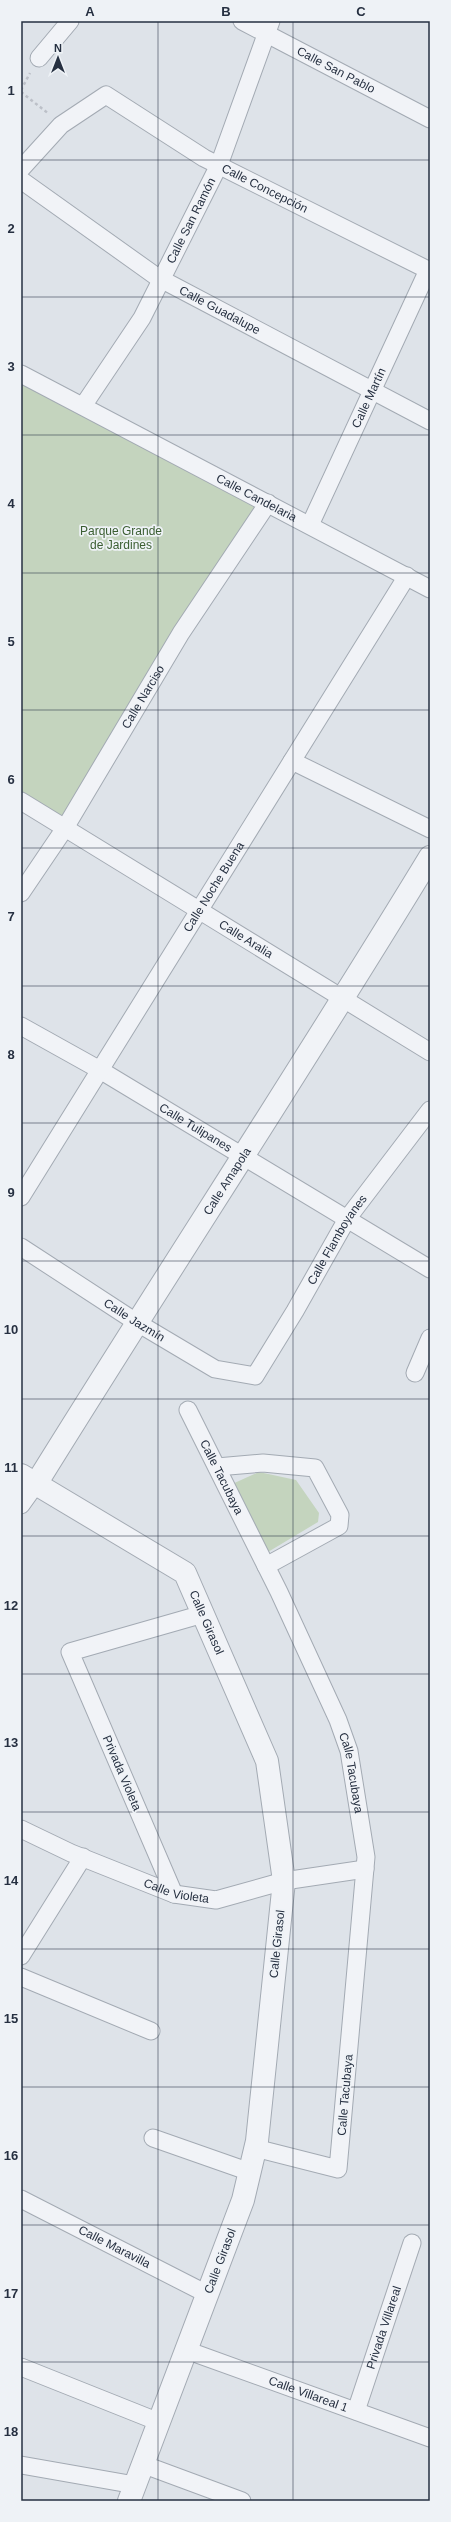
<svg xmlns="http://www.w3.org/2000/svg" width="451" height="2522" font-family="Helvetica,sans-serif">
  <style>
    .green { fill: #c4d4be }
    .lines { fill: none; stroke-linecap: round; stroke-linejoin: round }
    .minor-casing { stroke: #a3aab3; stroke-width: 19 }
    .tertiary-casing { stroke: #a3aab3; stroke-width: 24 }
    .path { stroke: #bcc0c8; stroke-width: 2.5; stroke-dasharray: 3 3; stroke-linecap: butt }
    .minor { stroke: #f1f3f7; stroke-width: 17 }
    .tertiary { stroke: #f1f3f7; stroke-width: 22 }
    .grid { fill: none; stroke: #263041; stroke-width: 1; stroke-opacity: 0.55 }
    .labels { text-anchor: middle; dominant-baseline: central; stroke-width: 3.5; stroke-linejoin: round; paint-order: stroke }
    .street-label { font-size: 12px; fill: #263041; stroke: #eef2f6 }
    .park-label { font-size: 12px; fill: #3b5e32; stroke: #eef2f6 }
    .neatline { fill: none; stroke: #263041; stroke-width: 1.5 }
    .grid-label { font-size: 13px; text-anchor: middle; font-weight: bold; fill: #263041 }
  </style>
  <rect width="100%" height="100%" fill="#dee3e9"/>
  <!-- green -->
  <path class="green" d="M 21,374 L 268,503 L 65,828 L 21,801 Z
    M 259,1472 L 296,1480 L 319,1513 L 318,1522 L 268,1552 L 230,1485 Z"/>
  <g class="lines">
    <!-- minor casing -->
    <g class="minor-casing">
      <g id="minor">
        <path id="s1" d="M 242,21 L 430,119"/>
        <path d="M 39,58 L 70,21"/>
        <path id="s2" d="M 21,169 L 61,125 L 106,95 L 204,158 L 430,271"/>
        <path id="s3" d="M 21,180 L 157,277 L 430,421"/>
        <path id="s4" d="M 21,374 L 430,589"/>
        <path id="s5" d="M 83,406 L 142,318 L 219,165 L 271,21"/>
        <path id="s6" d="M 310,525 L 428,270"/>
        <path d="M 292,761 L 430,829"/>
        <path id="s7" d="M 21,801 L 430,1052"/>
        <path id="s8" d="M 21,893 L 65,828 L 181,633 L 268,503"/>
        <path id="s9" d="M 21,1026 L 100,1070 L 430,1269"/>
        <path id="s10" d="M 21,1197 L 407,576"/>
        <path id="s11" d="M 21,1247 L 136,1322 L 215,1369 L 255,1376 L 295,1311 L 347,1219 L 430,1110"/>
        <path d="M 415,1373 L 430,1338"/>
        <path id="s12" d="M 188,1410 L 279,1592 L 338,1720 L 349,1751 L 366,1857 L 338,2169 L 255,2148"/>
        <path d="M 217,1467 L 263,1463 L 315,1468 L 340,1515 L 339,1526 L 266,1566"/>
        <path d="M 21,1505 L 36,1484"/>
        <path id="s13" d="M 21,1829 L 71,1853 L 174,1894 L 216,1900 L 284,1881 L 365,1869"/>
        <path d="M 174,1894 L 70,1652 L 203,1614"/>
        <path d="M 21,1956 L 83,1857"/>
        <path d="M 21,1977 L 151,2031"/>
        <path d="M 153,2138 L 250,2172"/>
        <path id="s14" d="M 21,2199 L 207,2294"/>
        <path id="s15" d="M 186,2350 L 430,2438"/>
        <path d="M 21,2367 L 159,2422"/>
        <path id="s16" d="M 356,2411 L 412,2243"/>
        <path d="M 142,2464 L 242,2501"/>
        <path d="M 21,2465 L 135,2485"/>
      </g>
    </g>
    <!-- tertiary casing -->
    <g class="tertiary-casing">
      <g id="tertiary">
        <path id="s17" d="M 21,1475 L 185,1573 L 267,1761 L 284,1881 L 257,2141 L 243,2200 L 129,2501"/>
        <path id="s18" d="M 36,1484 C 166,1274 302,1068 430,857"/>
      </g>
    </g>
    <!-- path -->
    <path class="path" d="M 21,90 L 30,73
      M 21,92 L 49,114"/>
    <!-- minor -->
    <use href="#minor" class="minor"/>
    <!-- tertiary -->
    <use href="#tertiary" class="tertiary"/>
  </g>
  <!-- grid -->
  <path class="grid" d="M 158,21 L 158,2501M 293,21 L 293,2501M 21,160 L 430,160M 21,297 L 430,297M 21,435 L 430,435M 21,573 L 430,573M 21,710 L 430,710M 21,848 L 430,848M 21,986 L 430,986M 21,1123 L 430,1123M 21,1261 L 430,1261M 21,1399 L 430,1399M 21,1536 L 430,1536M 21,1674 L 430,1674M 21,1812 L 430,1812M 21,1949 L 430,1949M 21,2087 L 430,2087M 21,2225 L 430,2225M 21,2362 L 430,2362"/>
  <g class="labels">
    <!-- street labels -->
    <g class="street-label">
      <text stroke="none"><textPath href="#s1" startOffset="106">Calle San Pablo</textPath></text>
      <text stroke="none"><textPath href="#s2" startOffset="298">Calle Concepción</textPath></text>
      <text stroke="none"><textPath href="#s5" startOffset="215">Calle San Ramón</textPath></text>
      <text stroke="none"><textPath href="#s3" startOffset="238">Calle Guadalupe</textPath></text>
      <text stroke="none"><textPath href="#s6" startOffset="140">Calle Martín</textPath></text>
      <text stroke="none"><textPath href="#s4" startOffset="266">Calle Candelaria</textPath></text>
      <text stroke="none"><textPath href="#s8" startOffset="231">Calle Narciso</textPath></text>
      <text stroke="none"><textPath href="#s10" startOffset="365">Calle Noche Buena</textPath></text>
      <text stroke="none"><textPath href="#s7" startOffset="264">Calle Aralia</textPath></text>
      <text stroke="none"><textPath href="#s9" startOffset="202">Calle Tulipanes</textPath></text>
      <text stroke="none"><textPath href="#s18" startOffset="358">Calle Amapola</textPath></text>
      <text stroke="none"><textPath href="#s11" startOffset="429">Calle Flamboyanes</textPath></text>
      <text stroke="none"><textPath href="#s11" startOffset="135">Calle Jazmín</textPath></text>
      <text stroke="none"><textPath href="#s12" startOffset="75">Calle Tacubaya</textPath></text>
      <text stroke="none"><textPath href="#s17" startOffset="245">Calle Girasol</textPath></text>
      <text transform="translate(122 1773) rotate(67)">Privada Violeta</text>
      <text stroke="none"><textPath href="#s12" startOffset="399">Calle Tacubaya</textPath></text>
      <text stroke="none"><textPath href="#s13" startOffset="168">Calle Violeta</textPath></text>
      <text transform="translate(277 1944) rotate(-84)">Calle Girasol</text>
      <text transform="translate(345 2095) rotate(-85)">Calle Tacubaya</text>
      <text stroke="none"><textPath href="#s14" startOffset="105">Calle Maravilla</textPath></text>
      <text transform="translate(220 2261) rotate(-69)">Calle Girasol</text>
      <text stroke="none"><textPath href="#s16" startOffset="88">Privada Villareal</textPath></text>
      <text stroke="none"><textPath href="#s15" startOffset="130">Calle Villareal 1</textPath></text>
    </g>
    <!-- park labels -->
    <g class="park-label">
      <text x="121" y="531">Parque Grande<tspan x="121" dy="14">de Jardines</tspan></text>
    </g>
  </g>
  <!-- border -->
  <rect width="451" height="2522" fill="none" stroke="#eef2f6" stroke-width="44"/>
  <!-- north arrow -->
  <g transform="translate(58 58)" stroke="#eef2f6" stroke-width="3" paint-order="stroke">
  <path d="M0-3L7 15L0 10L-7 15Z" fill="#263041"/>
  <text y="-6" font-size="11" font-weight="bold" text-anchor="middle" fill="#263041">N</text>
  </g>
  <rect x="22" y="22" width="407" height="2478" class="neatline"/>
  <g class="grid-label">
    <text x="90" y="16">A</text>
    <text x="226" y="16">B</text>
    <text x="361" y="16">C</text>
    <text x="11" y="95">1</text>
    <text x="11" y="233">2</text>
    <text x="11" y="371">3</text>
    <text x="11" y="508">4</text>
    <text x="11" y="646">5</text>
    <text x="11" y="784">6</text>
    <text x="11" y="921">7</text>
    <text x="11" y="1059">8</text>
    <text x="11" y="1197">9</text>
    <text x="11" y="1334">10</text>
    <text x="11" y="1472">11</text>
    <text x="11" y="1610">12</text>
    <text x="11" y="1747">13</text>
    <text x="11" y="1885">14</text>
    <text x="11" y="2023">15</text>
    <text x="11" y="2160">16</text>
    <text x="11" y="2298">17</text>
    <text x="11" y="2436">18</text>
  </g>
</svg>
